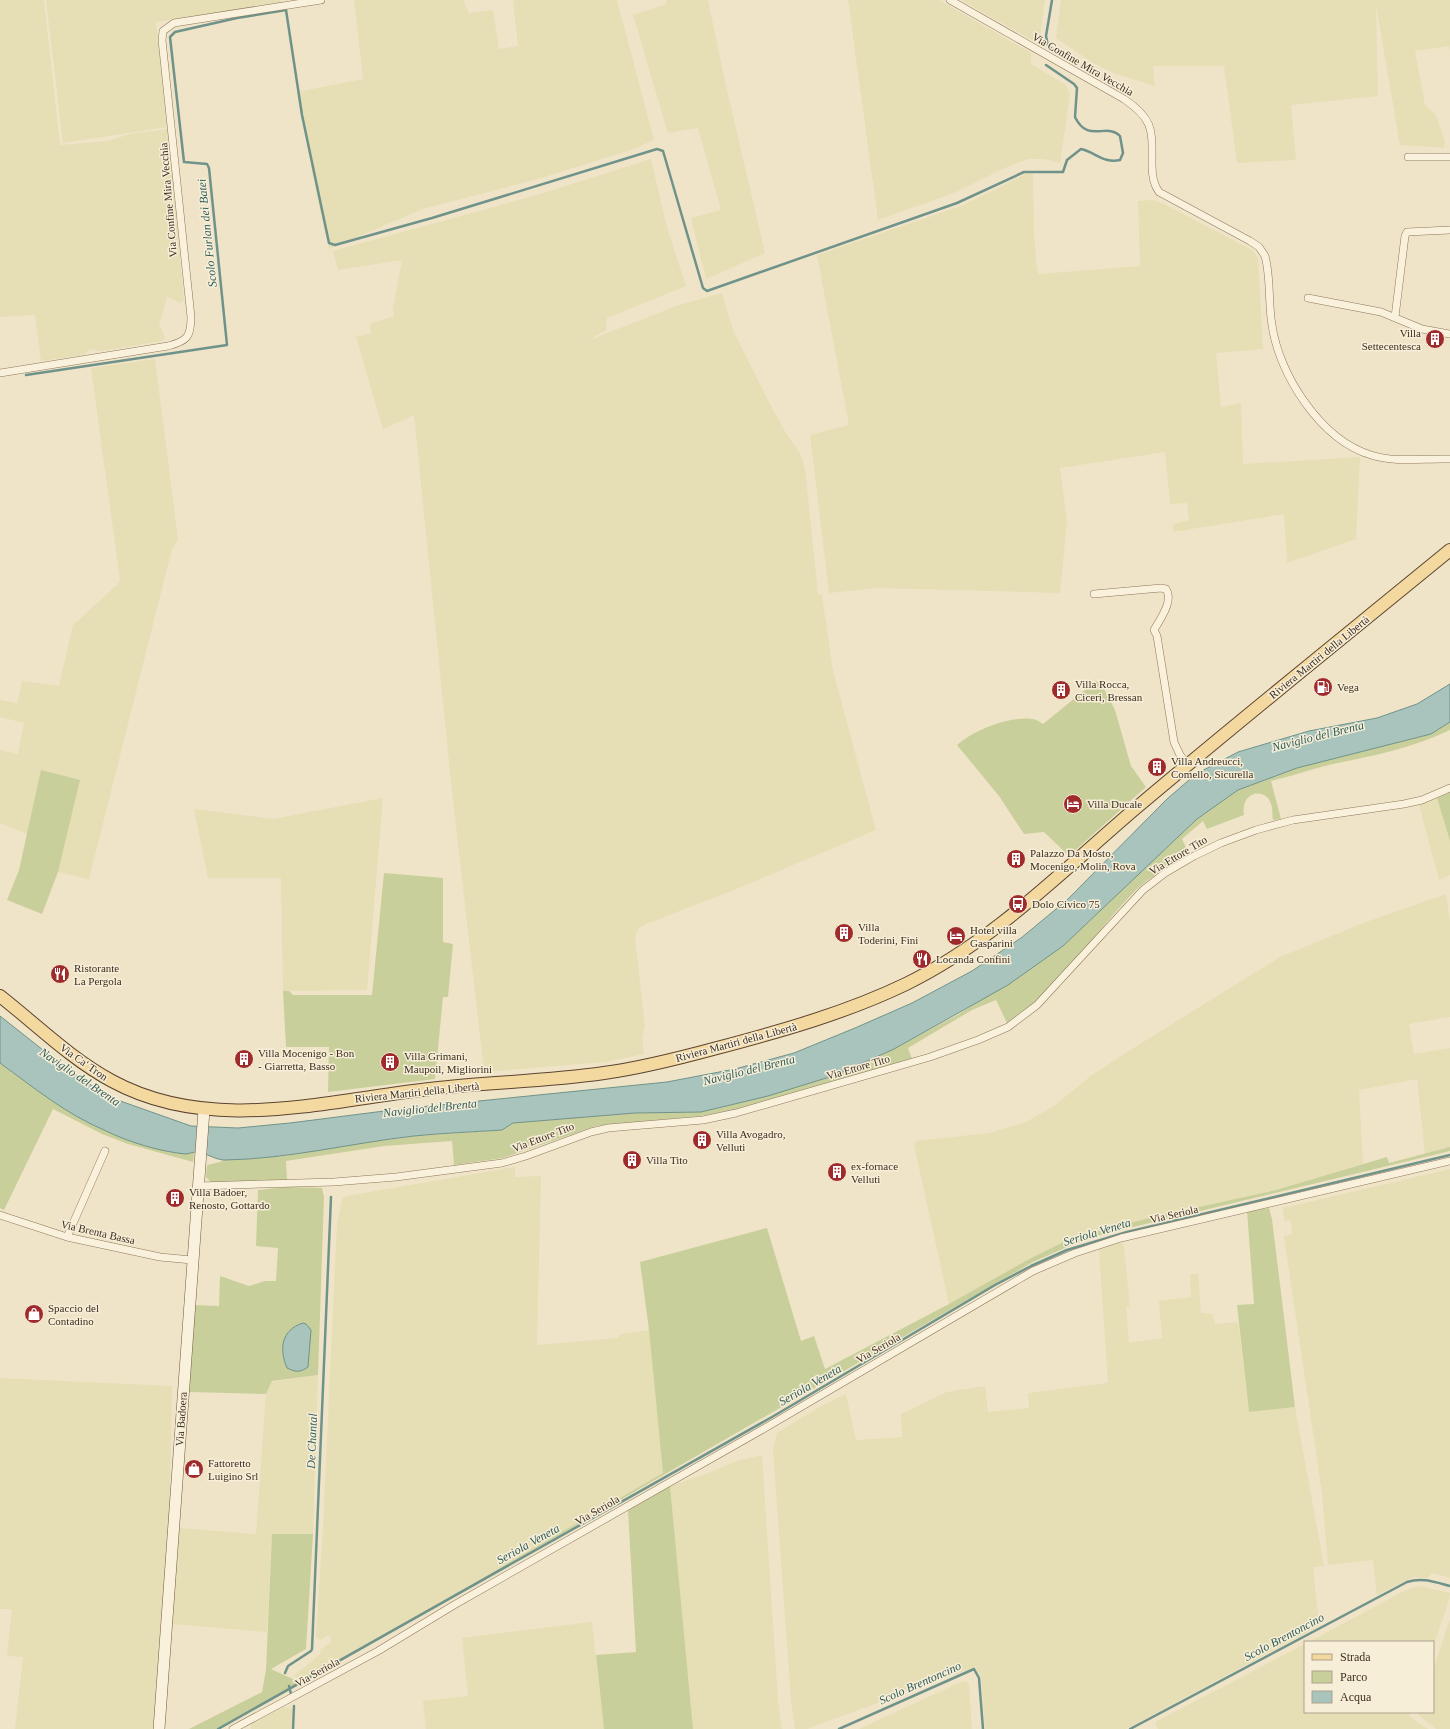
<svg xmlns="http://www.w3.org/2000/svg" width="1450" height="1729" font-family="Georgia,serif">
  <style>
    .farmland { fill: #e6deb5 }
    .green { fill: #c9cf9b }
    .water { fill: #a9c4bc; stroke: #6f938a }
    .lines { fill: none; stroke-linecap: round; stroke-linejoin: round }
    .stream { stroke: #6f938a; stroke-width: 2.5 }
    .street-casing { stroke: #8d765c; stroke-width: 8 }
    .secondary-casing { stroke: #6f573f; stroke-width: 12 }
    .primary-casing { stroke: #5b4430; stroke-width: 14 }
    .street { stroke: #faf1dc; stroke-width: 7 }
    .secondary { stroke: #faf1dc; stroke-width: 11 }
    .primary { stroke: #f3d9a0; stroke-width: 12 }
    .labels { text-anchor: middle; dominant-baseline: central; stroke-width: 3; stroke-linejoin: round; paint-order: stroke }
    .street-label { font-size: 11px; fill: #3d2e20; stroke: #f7eed8 }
    .poi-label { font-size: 11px; fill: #3d2e20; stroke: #f7eed8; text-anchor: start }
    .water-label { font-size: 12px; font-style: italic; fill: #2f5d5a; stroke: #f7eed8 }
  </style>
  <rect width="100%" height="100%" fill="#f0e4c8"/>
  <!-- farmland -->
  <path class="farmland" d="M 0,0 L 44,0 L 60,145 L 108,141 L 130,134 L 168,129 L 184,300 L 180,303 L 167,297 L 159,325 L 165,337 L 162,341 L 101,351 L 89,349 L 84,355 L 41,361 L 35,315 L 0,317 Z
    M 46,0 L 280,0 L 284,3 L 156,22 L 167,127 L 63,143 Z
    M 354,0 L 463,0 L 469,13 L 493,10 L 499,49 L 518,46 L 513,0 L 617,0 L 654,140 L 631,150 L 538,179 L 423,209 L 329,249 L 317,197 L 297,92 L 363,79 Z
    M 666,0 L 708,0 L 724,77 L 765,253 L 706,279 L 691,218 L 721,210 L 698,128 L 668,133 L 633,15 L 667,4 Z
    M 848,0 L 939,0 L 1031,53 L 1031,64 L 1066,85 L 1070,95 L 1060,163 L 1044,159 L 1028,159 L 1009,166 L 954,193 L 878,220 Z
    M 961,0 L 1045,0 L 1039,44 Z
    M 1061,0 L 1450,0 L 1450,52 L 1449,46 L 1415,51 L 1425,105 L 1436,115 L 1445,141 L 1444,148 L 1400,145 L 1376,5 L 1378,96 L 1291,105 L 1296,160 L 1237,163 L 1224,66 L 1153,66 L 1155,86 L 1113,73 L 1093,63 L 1056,38 Z
    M 651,159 L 666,224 L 686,286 L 607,318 L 606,330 L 587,341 L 676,306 L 722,293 L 733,330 L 770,404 L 787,435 L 800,453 L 805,468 L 818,594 L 822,596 L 833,671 L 876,830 L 744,886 L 646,924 L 638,929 L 635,937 L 645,1027 L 642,1037 L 644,1054 L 605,1062 L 484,1072 L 451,782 L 414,415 L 383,429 L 356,337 L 371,333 L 370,324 L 394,316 L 393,308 L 402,260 L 338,270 L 333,251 L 537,195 Z
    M 1028,173 L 1033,174 L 1034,234 L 1037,269 L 1039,274 L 1140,266 L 1138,201 L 1153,200 L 1164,204 L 1248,248 L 1254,252 L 1258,259 L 1263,349 L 1216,353 L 1221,407 L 1241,403 L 1243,464 L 1360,457 L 1356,539 L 1287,563 L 1284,514 L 1173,532 L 1173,524 L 1189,520 L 1187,503 L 1170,504 L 1165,452 L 1060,468 L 1067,521 L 1060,593 L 878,588 L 829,593 L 810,435 L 849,425 L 817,255 L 961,206 Z
    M 155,359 L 178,540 L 172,549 L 89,879 L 58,872 L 80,780 L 42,771 L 27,834 L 0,823 L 0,750 L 18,754 L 24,723 L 0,717 L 0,700 L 17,703 L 22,681 L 59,686 L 73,625 L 118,584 L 120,580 L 91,368 Z
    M 383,798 L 367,990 L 283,991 L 281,878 L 208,878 L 194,809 L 273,819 Z
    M 1437,798 L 1450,841 L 1450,875 L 1439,880 L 1419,805 Z
    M 1446,894 L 1450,922 L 1450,1017 L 1409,1024 L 1414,1054 L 1450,1048 L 1450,1147 L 1425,1155 L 1417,1079 L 1359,1090 L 1363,1164 L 1276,1190 L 1153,1217 L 1072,1238 L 1031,1258 L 949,1304 L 914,1145 L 916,1141 L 989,1133 L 1026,1122 L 1054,1106 L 1092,1075 L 1132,1049 L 1280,957 L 1366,922 Z
    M 515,1167 L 515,1177 L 541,1176 L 537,1345 L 617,1338 L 621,1334 L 649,1330 L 663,1473 L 368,1645 L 297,1681 L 295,1675 L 321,1653 L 320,1650 L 331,1642 L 330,1635 L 320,1640 L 316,1637 L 323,1527 L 337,1223 L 342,1199 L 347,1196 Z
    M 1450,1169 L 1450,1578 L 1433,1573 L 1427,1578 L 1414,1577 L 1377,1595 L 1373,1560 L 1328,1565 L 1322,1494 L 1284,1236 L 1292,1234 L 1291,1220 L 1284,1221 L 1283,1208 Z
    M 1118,1242 L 1123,1244 L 1124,1247 L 1130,1307 L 1126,1307 L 1129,1343 L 1162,1338 L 1159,1301 L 1191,1297 L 1190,1274 L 1198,1274 L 1201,1313 L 1212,1314 L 1215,1324 L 1238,1322 L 1249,1412 L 1295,1407 L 1324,1566 L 1313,1567 L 1319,1626 L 1126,1729 L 985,1729 L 981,1677 L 975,1667 L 807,1729 L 795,1729 L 791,1700 L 773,1449 L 777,1433 L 821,1406 L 846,1394 L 856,1440 L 902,1437 L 901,1414 L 947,1392 L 985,1386 L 988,1412 L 1029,1408 L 1028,1393 L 1108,1383 L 1099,1250 L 1102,1248 Z
    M 318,1375 L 313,1534 L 272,1534 L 267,1632 L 171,1624 L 178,1528 L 256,1534 L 266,1394 L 272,1382 Z
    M 0,1378 L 172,1386 L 169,1531 L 155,1729 L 15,1729 L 23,1657 L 7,1656 L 12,1609 L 0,1609 Z
    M 762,1455 L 778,1700 L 782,1729 L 693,1729 L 670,1486 L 709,1473 L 733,1462 Z
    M 1419,1586 L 1450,1593 L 1449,1600 L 1433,1647 L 1433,1642 L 1309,1642 L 1404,1591 Z
    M 1450,1619 L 1450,1729 L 1436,1729 L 1418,1715 L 1419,1712 L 1433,1712 L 1433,1670 Z
    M 592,1622 L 604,1729 L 426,1729 L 423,1701 L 468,1696 L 462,1638 Z
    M 1305,1644 L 1305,1712 L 1411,1712 L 1409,1716 L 1428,1729 L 1158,1729 L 1155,1722 Z
    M 963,1681 L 968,1682 L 969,1686 L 972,1729 L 859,1729 Z
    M 284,1707 L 292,1709 L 291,1729 L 251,1729 L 251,1724 Z"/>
  <!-- green -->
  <path class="green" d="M 1096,681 L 1102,685 L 1115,710 L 1131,766 L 1146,787 L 1069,856 L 1044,832 L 1024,834 L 999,796 L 957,745 C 974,730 1009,716 1032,719 C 1036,719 1040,722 1043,724 Z
    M 1450,722 L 1450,730 C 1413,748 1373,756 1333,764 C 1312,769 1292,776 1271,781 L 1281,819 L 1273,820 C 1272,815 1273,809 1271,804 C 1266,787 1240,791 1244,815 L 1207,829 L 1203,821 L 1182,839 L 1189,854 C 1171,865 1152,875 1136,890 C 1093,933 1060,991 1007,1023 L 996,1000 L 972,1010 L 908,1048 L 912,1059 L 785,1097 L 728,1111 L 700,1116 L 596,1126 L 503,1158 L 454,1165 L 452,1141 L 384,1146 L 286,1161 L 287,1181 L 212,1183 L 206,1177 L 207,1165 L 220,1162 L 223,1160 L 285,1156 L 305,1151 L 415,1136 L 502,1130 L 513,1123 L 635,1113 L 701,1112 L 768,1096 L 836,1075 L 894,1049 L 959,1014 L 1063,946 L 1197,819 L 1238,790 L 1297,768 L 1431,734 Z
    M 41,770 L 80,780 L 58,872 L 42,914 L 7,900 L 19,870 Z
    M 1450,792 L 1450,841 L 1437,798 Z
    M 384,873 L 443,878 L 443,942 L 453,944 L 448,997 L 443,997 L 435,1079 L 328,1092 L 329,1047 L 286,1047 L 283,991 L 289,991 L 293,995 L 372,995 Z
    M 0,1063 C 51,1100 98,1135 161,1149 C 172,1151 183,1156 194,1152 L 193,1162 L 128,1144 L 102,1134 L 53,1109 L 4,1210 L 0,1208 Z
    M 1450,1147 L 1450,1151 L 1104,1234 L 1074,1244 L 1033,1262 L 327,1669 L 218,1729 L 189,1729 L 262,1692 L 266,1670 L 272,1534 L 313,1534 L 306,1649 L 271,1669 L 297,1681 L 368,1645 L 663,1473 L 649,1330 L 640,1262 L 767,1228 L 801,1341 L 814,1336 L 825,1369 L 949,1304 L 1031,1258 L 1072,1238 L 1153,1217 L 1276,1190 L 1387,1157 L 1389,1163 Z
    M 286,1187 L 322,1188 L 324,1197 L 318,1375 L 272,1381 L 266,1394 L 188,1392 L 193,1305 L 219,1306 L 220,1276 L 249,1286 L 265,1281 L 276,1281 L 278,1248 L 256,1246 L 258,1190 Z
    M 1269,1208 L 1272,1219 L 1295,1407 L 1249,1412 L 1237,1305 L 1254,1304 L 1247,1211 Z
    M 670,1486 L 693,1729 L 604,1729 L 596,1655 L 636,1652 L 628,1510 Z"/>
  <!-- water -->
  <path class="water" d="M 1450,684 L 1450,722 L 1431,734 L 1297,768 L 1238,790 L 1197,819 L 1063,946 L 1008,985 L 894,1049 L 836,1075 L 768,1096 L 701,1112 L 635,1113 L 513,1123 L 502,1130 C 472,1132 443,1133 414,1136 C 351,1143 289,1159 225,1160 C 215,1160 207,1153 197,1152 C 192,1152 189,1154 185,1154 C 158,1151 128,1142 104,1130 C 66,1114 33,1087 0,1063 L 0,1016 L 67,1069 L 109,1097 L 191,1126 L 238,1128 L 290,1123 L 400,1109 L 667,1082 L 735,1069 L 794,1053 L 855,1028 L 912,1003 L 972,971 L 1021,938 L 1067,900 L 1167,799 L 1196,774 L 1238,752 L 1309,731 L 1377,718 L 1417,704 Z
    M 303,1323 L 306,1324 L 311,1330 L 308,1367 C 300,1373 295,1372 287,1368 C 279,1349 281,1330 303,1323 Z"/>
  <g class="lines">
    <!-- stream -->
    <path class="stream" d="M 1052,0 L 1046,36 L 1048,46 L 1055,51
      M 286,10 L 302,115 L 329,243 L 335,245 L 432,218 L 657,149 L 663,151 L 703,288 L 707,291 L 957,203 L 1024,172 L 1063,172 L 1067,160 L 1081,149 C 1095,152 1104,164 1120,160 L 1123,153 L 1120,136 C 1107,122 1088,144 1075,117 L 1077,88 L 1074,84 L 1046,65
      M 26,375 L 227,345 L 209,168 L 207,164 L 184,162 L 170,37 L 175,32 L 237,18 L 286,10
      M 285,1673 L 288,1666 L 311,1651 L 312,1649 L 331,1197
      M 289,1686 L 291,1694
      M 218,1729 L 772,1417 L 995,1285 L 1031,1266 L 1067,1250 L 1127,1232 L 1450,1155
      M 293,1729 L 294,1706
      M 839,1729 L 974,1669 L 979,1678 L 983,1729
      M 1130,1729 L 1407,1582 C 1422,1577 1435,1582 1450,1586"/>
    <!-- street casing -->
    <g class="street-casing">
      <path id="street" d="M 950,0 L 1124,99 C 1155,120 1152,131 1152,165 C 1152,174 1153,184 1159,192 L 1250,241 L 1259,247 L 1265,256 C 1271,278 1268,302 1272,325 C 1279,375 1321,440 1371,455 C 1395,463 1425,458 1450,459
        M 1408,157 L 1450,157
        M 1308,298 L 1381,312 L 1422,329 L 1450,334
        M 1395,317 L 1405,236 L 1407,232 L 1450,230
        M 0,373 L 168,346 C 187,341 191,337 191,317 L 162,40 L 163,31 L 174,23 L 321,0
        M 1094,594 L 1161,588 L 1166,589 C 1174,601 1160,619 1154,630 L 1157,636 L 1174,742 L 1180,755 L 1188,765
        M 198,1186 L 334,1182 L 396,1177 L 502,1163 L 526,1156 L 591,1132 L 608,1128 L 703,1120 L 736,1113 L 930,1057 L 978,1040 L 1008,1027 L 1037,1005 L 1143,890 L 1165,873 L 1194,856 L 1221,843 L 1256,830 L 1293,820 L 1404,804 L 1422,800 L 1450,788
        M 0,1215 L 67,1237 L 160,1257 L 192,1260
        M 67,1237 L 105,1151
        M 233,1729 L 378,1651 L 454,1605 L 765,1428 L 1033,1271 L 1075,1253 L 1121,1238 L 1450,1161"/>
    </g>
    <!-- secondary casing -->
    <g class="secondary-casing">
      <path id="secondary" d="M 159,1729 L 204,1110"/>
    </g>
    <!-- primary casing -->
    <g class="primary-casing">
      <path id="primary" d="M 0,996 C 37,1025 71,1059 112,1081 C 213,1136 331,1099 438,1088 C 493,1082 549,1081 604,1073 C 642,1068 680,1058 717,1048 C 781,1031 846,1013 906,984 C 994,941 1062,871 1136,808 C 1239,721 1345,636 1450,550"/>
    </g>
    <!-- street -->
    <use href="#street" class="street"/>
    <!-- secondary -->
    <use href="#secondary" class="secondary"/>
    <!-- primary -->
    <use href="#primary" class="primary"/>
  </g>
  <!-- icons -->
  <defs>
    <g id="building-disc" transform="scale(1)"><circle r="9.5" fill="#9e2a2b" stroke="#f7eed8"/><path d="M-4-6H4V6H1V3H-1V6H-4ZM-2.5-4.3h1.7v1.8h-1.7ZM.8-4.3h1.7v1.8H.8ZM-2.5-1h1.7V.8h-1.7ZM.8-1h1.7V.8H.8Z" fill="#fff"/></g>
    <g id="fuel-disc" transform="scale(1)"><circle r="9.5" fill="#9e2a2b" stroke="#f7eed8"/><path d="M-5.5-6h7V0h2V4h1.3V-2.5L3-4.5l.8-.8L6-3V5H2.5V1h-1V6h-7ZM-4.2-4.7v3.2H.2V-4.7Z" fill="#fff"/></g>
    <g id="hotel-disc" transform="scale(1)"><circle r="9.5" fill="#9e2a2b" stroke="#f7eed8"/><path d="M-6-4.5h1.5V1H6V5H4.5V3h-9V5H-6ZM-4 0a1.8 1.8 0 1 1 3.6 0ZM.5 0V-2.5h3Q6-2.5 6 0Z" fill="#fff"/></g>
    <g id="bus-disc" transform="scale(1)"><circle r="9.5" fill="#9e2a2b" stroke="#f7eed8"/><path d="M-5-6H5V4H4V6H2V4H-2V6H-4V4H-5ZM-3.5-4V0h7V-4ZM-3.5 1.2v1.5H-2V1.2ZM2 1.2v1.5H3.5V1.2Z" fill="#fff"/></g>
    <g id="restaurant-disc" transform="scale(1)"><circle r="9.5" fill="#9e2a2b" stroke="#f7eed8"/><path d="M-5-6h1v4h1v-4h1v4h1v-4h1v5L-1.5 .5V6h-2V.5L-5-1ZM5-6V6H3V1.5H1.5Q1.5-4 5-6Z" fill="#fff"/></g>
    <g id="shop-disc" transform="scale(1)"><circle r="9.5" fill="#9e2a2b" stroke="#f7eed8"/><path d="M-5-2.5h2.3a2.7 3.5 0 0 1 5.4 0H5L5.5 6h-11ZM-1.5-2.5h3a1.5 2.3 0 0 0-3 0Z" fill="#fff"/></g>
  </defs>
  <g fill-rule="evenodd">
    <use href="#building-disc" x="1435" y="339"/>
    <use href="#fuel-disc" x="1323" y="687"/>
    <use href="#building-disc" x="1061" y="690"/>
    <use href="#building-disc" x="1157" y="767"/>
    <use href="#hotel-disc" x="1073" y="804"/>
    <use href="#building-disc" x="1016" y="859"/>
    <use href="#bus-disc" x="1018" y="904"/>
    <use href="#building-disc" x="844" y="933"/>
    <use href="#hotel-disc" x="956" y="936"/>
    <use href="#restaurant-disc" x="922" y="959"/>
    <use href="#restaurant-disc" x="60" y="974"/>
    <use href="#building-disc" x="244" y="1059"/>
    <use href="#building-disc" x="390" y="1062"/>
    <use href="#building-disc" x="702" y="1140"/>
    <use href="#building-disc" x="632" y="1160"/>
    <use href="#building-disc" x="837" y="1172"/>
    <use href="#building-disc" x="175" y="1198"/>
    <use href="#shop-disc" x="34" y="1314"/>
    <use href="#shop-disc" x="194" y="1469"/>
  </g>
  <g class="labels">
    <!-- street labels -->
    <g class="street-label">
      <text transform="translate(1083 64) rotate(30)">Via Confine Mira Vecchia</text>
      <text transform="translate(168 200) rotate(-95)">Via Confine Mira Vecchia</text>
      <text transform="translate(1319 657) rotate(-39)">Riviera Martiri della Libertà</text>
      <text transform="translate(1178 855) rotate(-31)">Via Ettore Tito</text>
      <text transform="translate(736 1042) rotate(-15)">Riviera Martiri della Libertà</text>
      <text transform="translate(84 1062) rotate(35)">Via Ca' Tron</text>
      <text transform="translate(858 1067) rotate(-16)">Via Ettore Tito</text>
      <text transform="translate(417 1092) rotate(-6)">Riviera Martiri della Libertà</text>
      <text transform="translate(543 1137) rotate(-21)">Via Ettore Tito</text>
      <text transform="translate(1174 1214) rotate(-13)">Via Seriola</text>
      <text transform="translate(98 1232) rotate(13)">Via Brenta Bassa</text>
      <text transform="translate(878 1348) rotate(-30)">Via Seriola</text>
      <text transform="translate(181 1419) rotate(-86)">Via Badoera</text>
      <text transform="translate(597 1510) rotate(-30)">Via Seriola</text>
      <text transform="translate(317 1672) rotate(-29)">Via Seriola</text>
    </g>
    <!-- poi labels -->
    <g class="poi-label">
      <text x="1421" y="333" text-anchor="end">Villa<tspan x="1421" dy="13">Settecentesca</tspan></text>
      <text x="1075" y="684">Villa Rocca,<tspan x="1075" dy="13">Ciceri, Bressan</tspan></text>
      <text x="1337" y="687">Vega</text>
      <text x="1171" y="761">Villa Andreucci,<tspan x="1171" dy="13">Comello, Sicurella</tspan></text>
      <text x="1087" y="804">Villa Ducale</text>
      <text x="1030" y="853">Palazzo Da Mosto,<tspan x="1030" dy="13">Mocenigo, Molin, Rova</tspan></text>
      <text x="1032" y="904">Dolo Civico 75</text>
      <text x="858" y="927">Villa<tspan x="858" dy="13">Toderini, Fini</tspan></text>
      <text x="970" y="930">Hotel villa<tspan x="970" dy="13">Gasparini</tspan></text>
      <text x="936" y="959">Locanda Confini</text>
      <text x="74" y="968">Ristorante<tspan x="74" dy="13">La Pergola</tspan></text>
      <text x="258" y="1053">Villa Mocenigo - Bon<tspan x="258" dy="13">- Giarretta, Basso</tspan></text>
      <text x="404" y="1056">Villa Grimani,<tspan x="404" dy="13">Maupoil, Migliorini</tspan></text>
      <text x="716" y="1134">Villa Avogadro,<tspan x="716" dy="13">Velluti</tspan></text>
      <text x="646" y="1160">Villa Tito</text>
      <text x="851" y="1166">ex-fornace<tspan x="851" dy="13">Velluti</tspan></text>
      <text x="189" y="1192">Villa Badoer,<tspan x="189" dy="13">Renosto, Gottardo</tspan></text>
      <text x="48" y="1308">Spaccio del<tspan x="48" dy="13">Contadino</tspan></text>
      <text x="208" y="1463">Fattoretto<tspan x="208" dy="13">Luigino Srl</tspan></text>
    </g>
    <!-- water labels -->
    <g class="water-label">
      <text transform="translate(207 233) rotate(-96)">Scolo Furlan dei Batei</text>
      <text transform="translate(1318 736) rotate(-14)">Naviglio del Brenta</text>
      <text transform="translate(749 1070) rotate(-14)">Naviglio del Brenta</text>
      <text transform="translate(80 1077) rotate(34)">Naviglio del Brenta</text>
      <text transform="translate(430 1108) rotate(-6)">Naviglio del Brenta</text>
      <text transform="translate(1097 1232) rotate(-17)">Seriola Veneta</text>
      <text transform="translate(810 1385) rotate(-30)">Seriola Veneta</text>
      <text transform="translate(312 1441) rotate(-88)">De Chantal</text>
      <text transform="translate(528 1544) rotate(-29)">Seriola Veneta</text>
      <text transform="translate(1284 1637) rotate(-28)">Scolo Brentoncino</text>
      <text transform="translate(920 1683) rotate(-24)">Scolo Brentoncino</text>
    </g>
  </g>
  <!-- legend -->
  <rect x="1304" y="1641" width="130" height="72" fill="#f7eed8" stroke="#ada18e"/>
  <rect x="1312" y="1654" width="20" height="6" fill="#f3d9a0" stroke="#ada18e"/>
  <text x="1340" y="1661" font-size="12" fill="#3d2e20">Strada</text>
  <rect x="1312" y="1671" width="20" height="12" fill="#c9cf9b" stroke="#ada18e"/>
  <text x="1340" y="1681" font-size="12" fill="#3d2e20">Parco</text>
  <rect x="1312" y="1691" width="20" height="12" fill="#a9c4bc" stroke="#ada18e"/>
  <text x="1340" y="1701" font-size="12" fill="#3d2e20">Acqua</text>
</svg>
